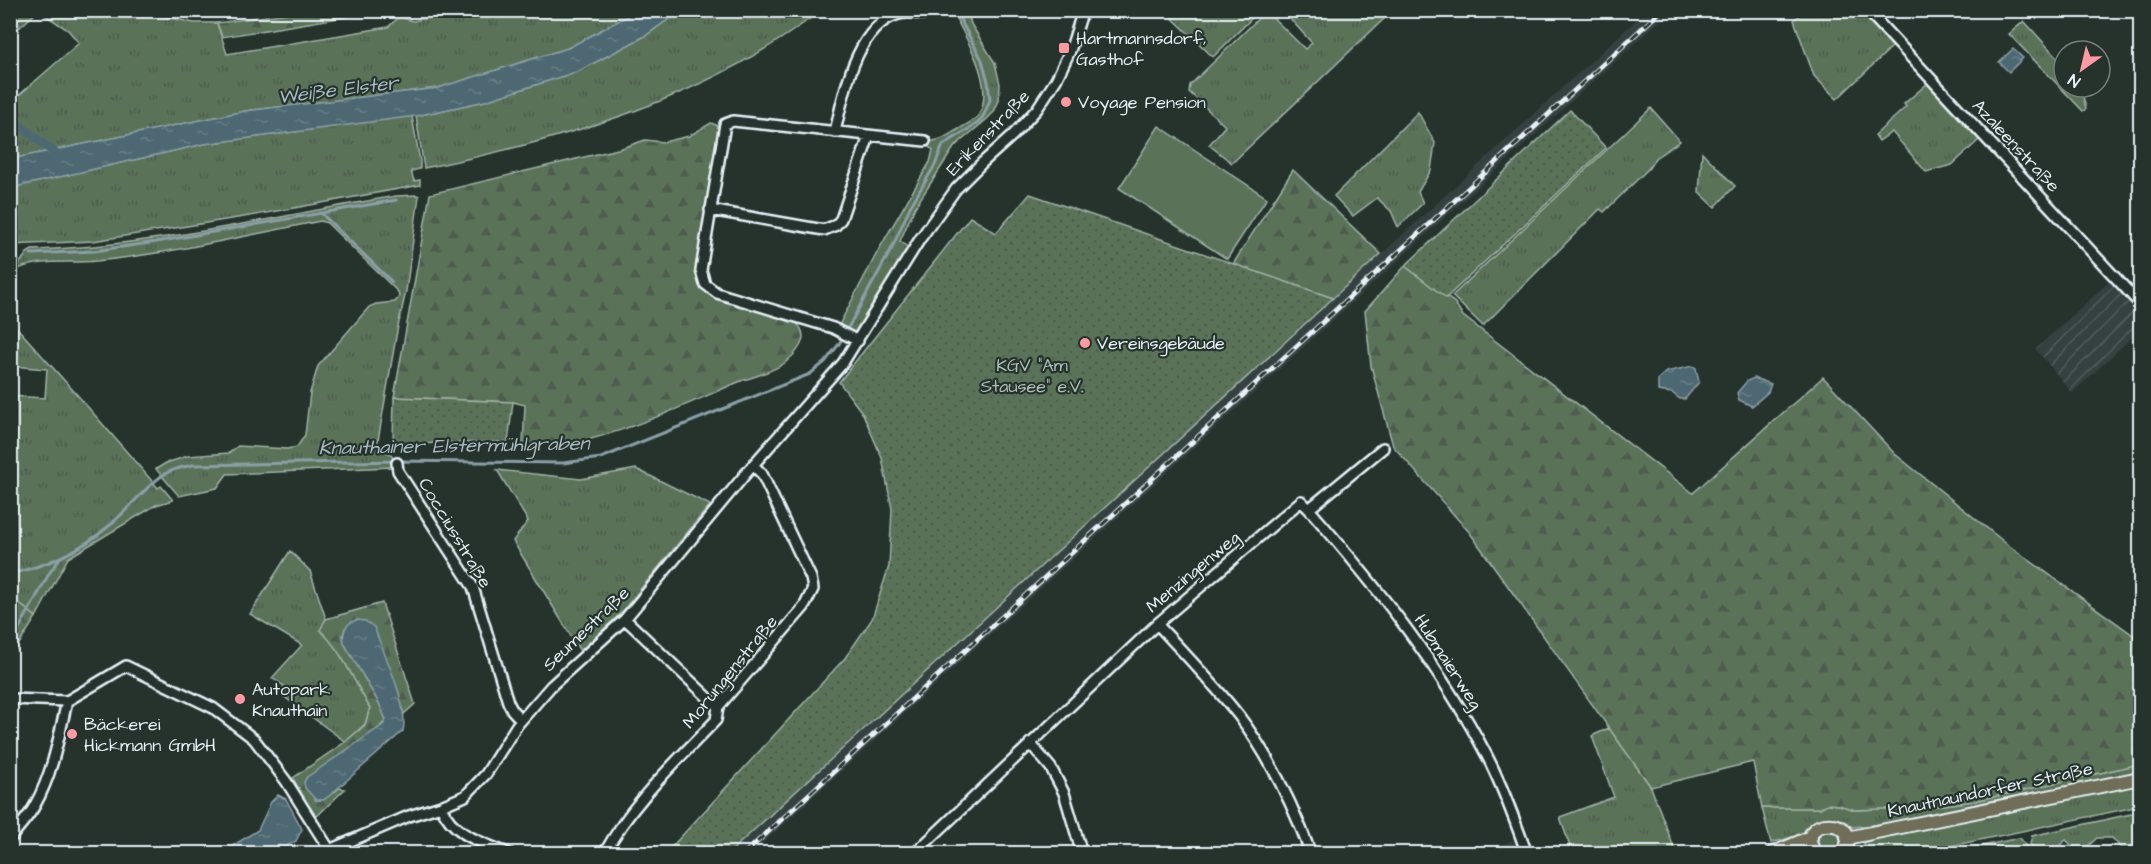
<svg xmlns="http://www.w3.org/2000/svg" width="2151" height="864" font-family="'Architects Daughter',sans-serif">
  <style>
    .built { fill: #354040 }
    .industrial { fill: url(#industrial-furrows) }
    .grass { fill: url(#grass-tufts); stroke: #a1b2a8; stroke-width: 1.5 }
    .forest { fill: url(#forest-firs); stroke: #a1b2a8; stroke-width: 1.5 }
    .garden { fill: url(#garden-dots); stroke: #a1b2a8; stroke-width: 1.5 }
    .pitch { fill: #5a7358; stroke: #a1b2a8; stroke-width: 1.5 }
    .water { fill: url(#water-ripples); stroke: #8b9fa8; stroke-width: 1.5 }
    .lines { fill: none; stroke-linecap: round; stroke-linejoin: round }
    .stream { stroke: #8b9fa8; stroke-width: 3 }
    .canal { stroke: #4d6872; stroke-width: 9 }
    .minor-casing { stroke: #e8f1f8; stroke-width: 14 }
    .major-casing { stroke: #e8f1f8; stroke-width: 16 }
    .minor { stroke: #26332d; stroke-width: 9 }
    .major { stroke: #706e59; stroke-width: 12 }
    .rail-casing { stroke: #e8f1f8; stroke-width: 5 }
    .rail { stroke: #26332d; stroke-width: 3; stroke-dasharray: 9; stroke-linecap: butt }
    .poi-dot { fill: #ff9aa2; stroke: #26332d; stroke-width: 2 }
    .labels { text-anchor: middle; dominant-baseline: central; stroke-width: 4.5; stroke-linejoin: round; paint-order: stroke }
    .poi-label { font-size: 18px; fill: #e8f1f8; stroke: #26332d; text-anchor: start }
    .street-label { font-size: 18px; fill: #e8f1f8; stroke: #26332d }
    .park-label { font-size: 18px; fill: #afbfb8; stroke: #26332d }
    .water-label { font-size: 20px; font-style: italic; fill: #aabac2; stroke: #26332d }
  </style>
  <defs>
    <pattern id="industrial-furrows" width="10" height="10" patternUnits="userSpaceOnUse" patternTransform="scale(1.5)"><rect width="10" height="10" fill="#354040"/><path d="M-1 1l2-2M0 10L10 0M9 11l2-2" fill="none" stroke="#525c5c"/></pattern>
    <pattern id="grass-tufts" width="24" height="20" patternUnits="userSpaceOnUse" patternTransform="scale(1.5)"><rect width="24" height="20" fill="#5a7358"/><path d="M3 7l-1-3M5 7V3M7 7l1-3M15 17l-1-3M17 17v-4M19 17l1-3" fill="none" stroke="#4f5b50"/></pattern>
    <pattern id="forest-firs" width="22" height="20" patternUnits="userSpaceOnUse" patternTransform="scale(1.5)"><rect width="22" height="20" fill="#5a7358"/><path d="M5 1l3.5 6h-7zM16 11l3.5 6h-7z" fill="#4f5b50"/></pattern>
    <pattern id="garden-dots" width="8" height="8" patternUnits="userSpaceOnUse" patternTransform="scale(1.5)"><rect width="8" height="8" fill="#5a7358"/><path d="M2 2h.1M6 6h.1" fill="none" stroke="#4f5b50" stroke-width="1.8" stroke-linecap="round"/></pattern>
    <pattern id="water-ripples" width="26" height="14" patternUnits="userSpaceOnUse" patternTransform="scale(1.5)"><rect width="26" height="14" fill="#4d6872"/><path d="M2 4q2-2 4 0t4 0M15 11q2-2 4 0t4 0" fill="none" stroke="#677e87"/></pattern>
  </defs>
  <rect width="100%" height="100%" fill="#26332d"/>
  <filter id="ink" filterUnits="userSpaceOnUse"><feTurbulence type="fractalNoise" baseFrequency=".0167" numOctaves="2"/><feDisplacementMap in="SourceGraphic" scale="12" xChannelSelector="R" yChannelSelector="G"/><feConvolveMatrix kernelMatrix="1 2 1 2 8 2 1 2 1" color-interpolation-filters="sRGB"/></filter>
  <g filter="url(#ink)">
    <!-- built -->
    <path class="built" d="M 1646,11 L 1670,11 L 752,853 L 729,854 Z
      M 1517,839 L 1522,853 L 1471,854 L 1488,849 Z"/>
    <!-- industrial -->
    <path class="industrial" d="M 2112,279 L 2140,310 L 2140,330 L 2072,393 L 2036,349 Z"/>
    <!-- grass -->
    <path class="grass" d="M 11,10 L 38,10 L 38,11 L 11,35 Z
      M 39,11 L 141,11 L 194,23 L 217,23 L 227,54 L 388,27 L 399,17 L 413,21 L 456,11 L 637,11 L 568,48 L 438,88 L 245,111 L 11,159 L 10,103 L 79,43 L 68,30 Z
      M 680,11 L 820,11 C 707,99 563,140 424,168 L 416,116 L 485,101 L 579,71 L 645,36 Z
      M 952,11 L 968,11 L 971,24 L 995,63 L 1000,84 L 999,100 L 994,112 L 986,120 L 955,146 L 915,207 L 900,241 L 908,247 L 860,331 L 849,333 L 838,327 L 879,249 L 930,162 L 933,150 L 929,147 L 929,141 C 940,142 949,134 959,129 C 965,125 973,122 978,116 C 997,87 965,36 952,11 Z
      M 1165,11 L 1259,11 L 1213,57 Z
      M 1266,11 L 1305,49 L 1312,43 L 1283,11 L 1382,11 L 1387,16 L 1232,163 L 1209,145 L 1225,126 L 1189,92 L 1190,85 Z
      M 1805,11 L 1859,11 L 1893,46 L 1837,99 L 1814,76 L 1794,20 Z
      M 2024,21 L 2064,65 L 2064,87 L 2081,87 L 2086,109 L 2083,111 L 2009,34 Z
      M 1928,83 L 1980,139 L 1952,165 L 1926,172 L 1892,132 L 1879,141 L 1875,135 L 1906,107 L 1904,104 Z
      M 1651,108 L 1680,141 L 1655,158 L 1649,168 L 1604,212 L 1600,209 L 1483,326 L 1452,296 Z
      M 1418,112 L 1435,143 L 1431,170 L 1418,192 L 1423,203 L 1398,227 L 1391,211 L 1377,198 L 1353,216 L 1334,196 Z
      M 412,116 L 420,161 L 420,169 L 411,171 L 414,181 L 420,180 L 420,185 L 250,216 L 93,241 L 11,245 L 10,188 L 204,144 Z
      M 1702,152 L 1735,186 L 1715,207 L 1699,192 Z
      M 417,195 L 419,196 L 406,291 L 397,331 L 377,446 L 391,454 L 395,464 L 393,467 L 227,474 L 217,488 L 179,496 L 156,469 L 166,463 L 188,456 L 229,453 L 238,446 L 287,449 L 297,447 L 305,435 L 310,393 L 318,366 L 369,307 L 376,304 L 395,302 L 399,297 L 398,292 L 327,223 L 321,221 C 247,235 171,254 96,261 C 70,264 38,258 14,271 L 27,253 L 32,250 C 155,246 275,216 396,196 Z
      M 11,321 L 80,398 L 158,488 L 161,486 L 173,500 L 156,505 L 68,558 L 36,617 L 11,597 L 10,396 L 45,398 L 47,369 L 11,366 Z
      M 636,469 L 710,505 L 620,614 L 580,651 L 513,541 L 528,521 L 497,470 L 581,479 Z
      M 290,551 L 310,571 L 326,619 L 321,630 C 343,653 354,681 370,708 L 365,724 L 346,742 L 279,693 L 284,686 L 272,678 L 302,645 L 250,614 Z
      M 1609,728 L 1651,787 L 1676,853 L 1572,853 L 1560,817 L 1614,797 L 1592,736 Z
      M 2140,764 L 2140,772 L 1891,823 L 1853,827 L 1835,820 L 1823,819 L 1794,840 L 1792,837 L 1771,843 L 1762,808 L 1820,808 L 1827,804 L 1839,805 L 1855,810 L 1928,807 L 1975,801 Z
      M 2140,782 L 2140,806 L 1918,853 L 1869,853 L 1863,843 L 1889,835 Z
      M 2140,812 L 2140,853 L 2126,853 L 2112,838 L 2097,838 L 2080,853 L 2066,840 L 2051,853 L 2038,853 L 2030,844 L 2032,836 Z
      M1818 841a11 11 0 1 1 22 0a11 11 0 1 1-22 0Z
      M 2020,838 L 2032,853 L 1950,853 L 2019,838 Z"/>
    <!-- forest -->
    <path class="forest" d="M 310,10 L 381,11 L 222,37 L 217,23 Z
      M 167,11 L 264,11 L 214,17 L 195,17 Z
      M 711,123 L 721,127 L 698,269 L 702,286 L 794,321 C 811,334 801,349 787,361 C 778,370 753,377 741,381 C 691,402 640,427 587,440 C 566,445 545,444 523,444 L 525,405 L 513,402 L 394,397 L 430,194 L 622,148 L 645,140 L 664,142 L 689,136 Z
      M 1293,170 L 1381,254 L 1333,298 L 1233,264 Z
      M 1405,266 L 1455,303 L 1463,316 L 1693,493 L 1823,377 L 1895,454 L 2008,545 L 2140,640 L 2140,764 L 1975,801 L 1928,807 L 1855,810 L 1839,805 L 1827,804 L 1820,808 L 1762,808 L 1753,762 L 1651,787 L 1470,533 L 1393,446 L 1371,366 L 1365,311 Z
      M 11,597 L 36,617 L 11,657 Z
      M 382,603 L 415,704 L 404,714 L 374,628 L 345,628 L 343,635 L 344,643 L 379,703 L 386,720 L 316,800 L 323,800 L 340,788 L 345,789 L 315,818 L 293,778 L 345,742 L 365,725 L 370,708 C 354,681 343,652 320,630 L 326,619 Z"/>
    <!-- garden -->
    <path class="garden" d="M 1570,110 L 1606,148 L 1446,298 L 1405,266 Z
      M 1030,194 L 1333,298 L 729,853 L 666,853 L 845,658 L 872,619 L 889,566 L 892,509 L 882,458 L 863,414 L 839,382 L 970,217 L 996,233 Z
      M 394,397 L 513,402 L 508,442 L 393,444 Z"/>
    <!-- pitch -->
    <path class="pitch" d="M 1159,126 L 1267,198 L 1227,259 L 1119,188 Z"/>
    <!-- water -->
    <path class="water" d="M 637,11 L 680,11 L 645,36 L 579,71 L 485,101 L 416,116 L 204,144 L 11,188 L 11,159 L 245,111 L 438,88 L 568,48 Z
      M 2013,49 L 2023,58 L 2009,72 L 1999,62 Z
      M 1693,366 L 1696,368 L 1699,382 L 1685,399 L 1680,399 L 1672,393 L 1658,391 L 1658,379 L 1666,372 Z
      M 1754,378 L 1771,384 L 1768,392 L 1752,406 L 1739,400 L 1737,393 L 1747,381 Z
      M 357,620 L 365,621 L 374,627 C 384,654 409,705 403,731 L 329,796 L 323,800 L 316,800 L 305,788 L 304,782 L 307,777 L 383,725 L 386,720 L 379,703 L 344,643 C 342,631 345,623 357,620 Z
      M 278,795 L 286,799 L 302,829 L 296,841 L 274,853 L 221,853 L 258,830 L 271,802 Z"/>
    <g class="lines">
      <!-- stream -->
      <path class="stream" d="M 321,213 L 392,282
        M 10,254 L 12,254
        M 31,254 L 94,251 L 156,242 L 396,200
        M 10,574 C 46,566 81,550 109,526 C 128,510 143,489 163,475 C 172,469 182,467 193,465 L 399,461 L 563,463 L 601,458 L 810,374 L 825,362 L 839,344 L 892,248 L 910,207 L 935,165 L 943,145 L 978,123 L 984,115 L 990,100 L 988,82 L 982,60 L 955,10
        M 10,645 L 50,572 L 60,558"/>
      <!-- canal -->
      <path class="canal" d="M 10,118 L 60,157"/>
      <!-- minor casing -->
      <g class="minor-casing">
        <path id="minor" d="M 1867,10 L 2140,304
          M 835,132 C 843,96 855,34 891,17 C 902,11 916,13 928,14 L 929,10
          M 710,210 L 824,230 L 836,225 L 841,219 L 869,136
          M 858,341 L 833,328 L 717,293 L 705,284 L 701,270 L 725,124 L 733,121 L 925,141
          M 397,463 L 398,471 L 473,587 L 508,702 L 512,710 L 521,720
          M 1309,509 C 1377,587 1439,664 1487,756 C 1503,787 1515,821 1527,854
          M 625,619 L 718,707
          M 1157,624 C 1185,654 1214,684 1239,716 C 1270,757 1293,805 1311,854
          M 10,699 L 67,701 L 126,666 L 213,708 L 254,739 L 286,781 L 329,849
          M 1030,743 L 1051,768 L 1064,793 L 1081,850
          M 441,806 C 452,835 483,843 510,854
          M 10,839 C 18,827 29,817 35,805 C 53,773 59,736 67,701
          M 320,854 L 409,816 L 441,806 L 465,796 L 486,774 L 517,725 L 551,686 L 625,619 L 753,465 L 843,363 L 920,239 L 956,189 L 983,162 L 1013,135 L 1037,109 L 1056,80 L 1070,51 L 1083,10
          M 604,854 C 632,802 676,762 716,720 L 718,707 L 804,607 L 813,589 L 811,578 L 762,474 L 753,465
          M 914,854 L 1157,624 L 1301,501 L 1309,509 L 1383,448
          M 2058,854 L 2060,854"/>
      </g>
      <!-- major casing -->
      <g class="major-casing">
        <path id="major" d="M 1847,838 L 2140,778
          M 1771,854 L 1811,837
          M 1816,854 C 1788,815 1870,815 1842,854"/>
      </g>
      <!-- minor -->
      <use href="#minor" class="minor"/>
      <!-- major -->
      <use href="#major" class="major"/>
      <!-- rail casing -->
      <g class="rail-casing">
        <path id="rail" d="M 744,854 L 1662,10"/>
      </g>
      <!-- rail -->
      <use href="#rail" class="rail"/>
    </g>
  </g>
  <!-- markers -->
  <g class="poi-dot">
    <rect x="1058" y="42" width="12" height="12" rx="3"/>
    <circle cx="1066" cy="102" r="6"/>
    <circle cx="1085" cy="343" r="6"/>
    <circle cx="240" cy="699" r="6"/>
    <circle cx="72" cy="734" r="6"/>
  </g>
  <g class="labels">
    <!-- poi labels -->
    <g class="poi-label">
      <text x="1076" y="38">Hartmannsdorf,<tspan x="1076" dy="21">Gasthof</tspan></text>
      <text x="1078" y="102">Voyage Pension</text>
      <text x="1097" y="343">Vereinsgebäude</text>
      <text x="252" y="689">Autopark<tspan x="252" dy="21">Knauthain</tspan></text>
      <text x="84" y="724">Bäckerei<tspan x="84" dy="21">Hickmann GmbH</tspan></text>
    </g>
    <!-- street labels -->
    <g class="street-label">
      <text transform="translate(988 133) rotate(-46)">Erikenstraße</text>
      <text transform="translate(2016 146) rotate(47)">Azaleenstraße</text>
      <text transform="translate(455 533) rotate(59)">Cocciusstraße</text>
      <text transform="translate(1193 572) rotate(-40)">Menzingenweg</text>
      <text transform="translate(586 629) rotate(-44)">Seumestraße</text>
      <text transform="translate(1448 662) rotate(57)">Hubmaierweg</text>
      <text transform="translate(730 672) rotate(-51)">Morungenstraße</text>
      <text transform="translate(1990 790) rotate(-12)">Knautnaundorfer Straße</text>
    </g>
    <!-- park labels -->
    <g class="park-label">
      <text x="1032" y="365">KGV "Am<tspan x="1032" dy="21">Stausee" e.V.</tspan></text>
    </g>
    <!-- water labels -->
    <g class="water-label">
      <text transform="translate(338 90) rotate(-7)">Weiße Elster</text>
      <text transform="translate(454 446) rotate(-1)">Knauthainer Elstermühlgraben</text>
    </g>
  </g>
  <!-- margin -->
  <rect width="2151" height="864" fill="none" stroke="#26332d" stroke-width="36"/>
  <rect x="18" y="18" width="2115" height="828" fill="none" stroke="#e8f1f8" stroke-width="2" filter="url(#ink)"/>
  <!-- north arrow -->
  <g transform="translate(2082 69) rotate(214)"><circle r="28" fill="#26332d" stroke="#747f7e" stroke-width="1.5"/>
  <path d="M0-4.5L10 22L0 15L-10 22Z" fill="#ff9aa2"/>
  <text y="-9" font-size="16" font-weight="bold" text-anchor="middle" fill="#e8f1f8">N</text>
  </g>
</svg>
